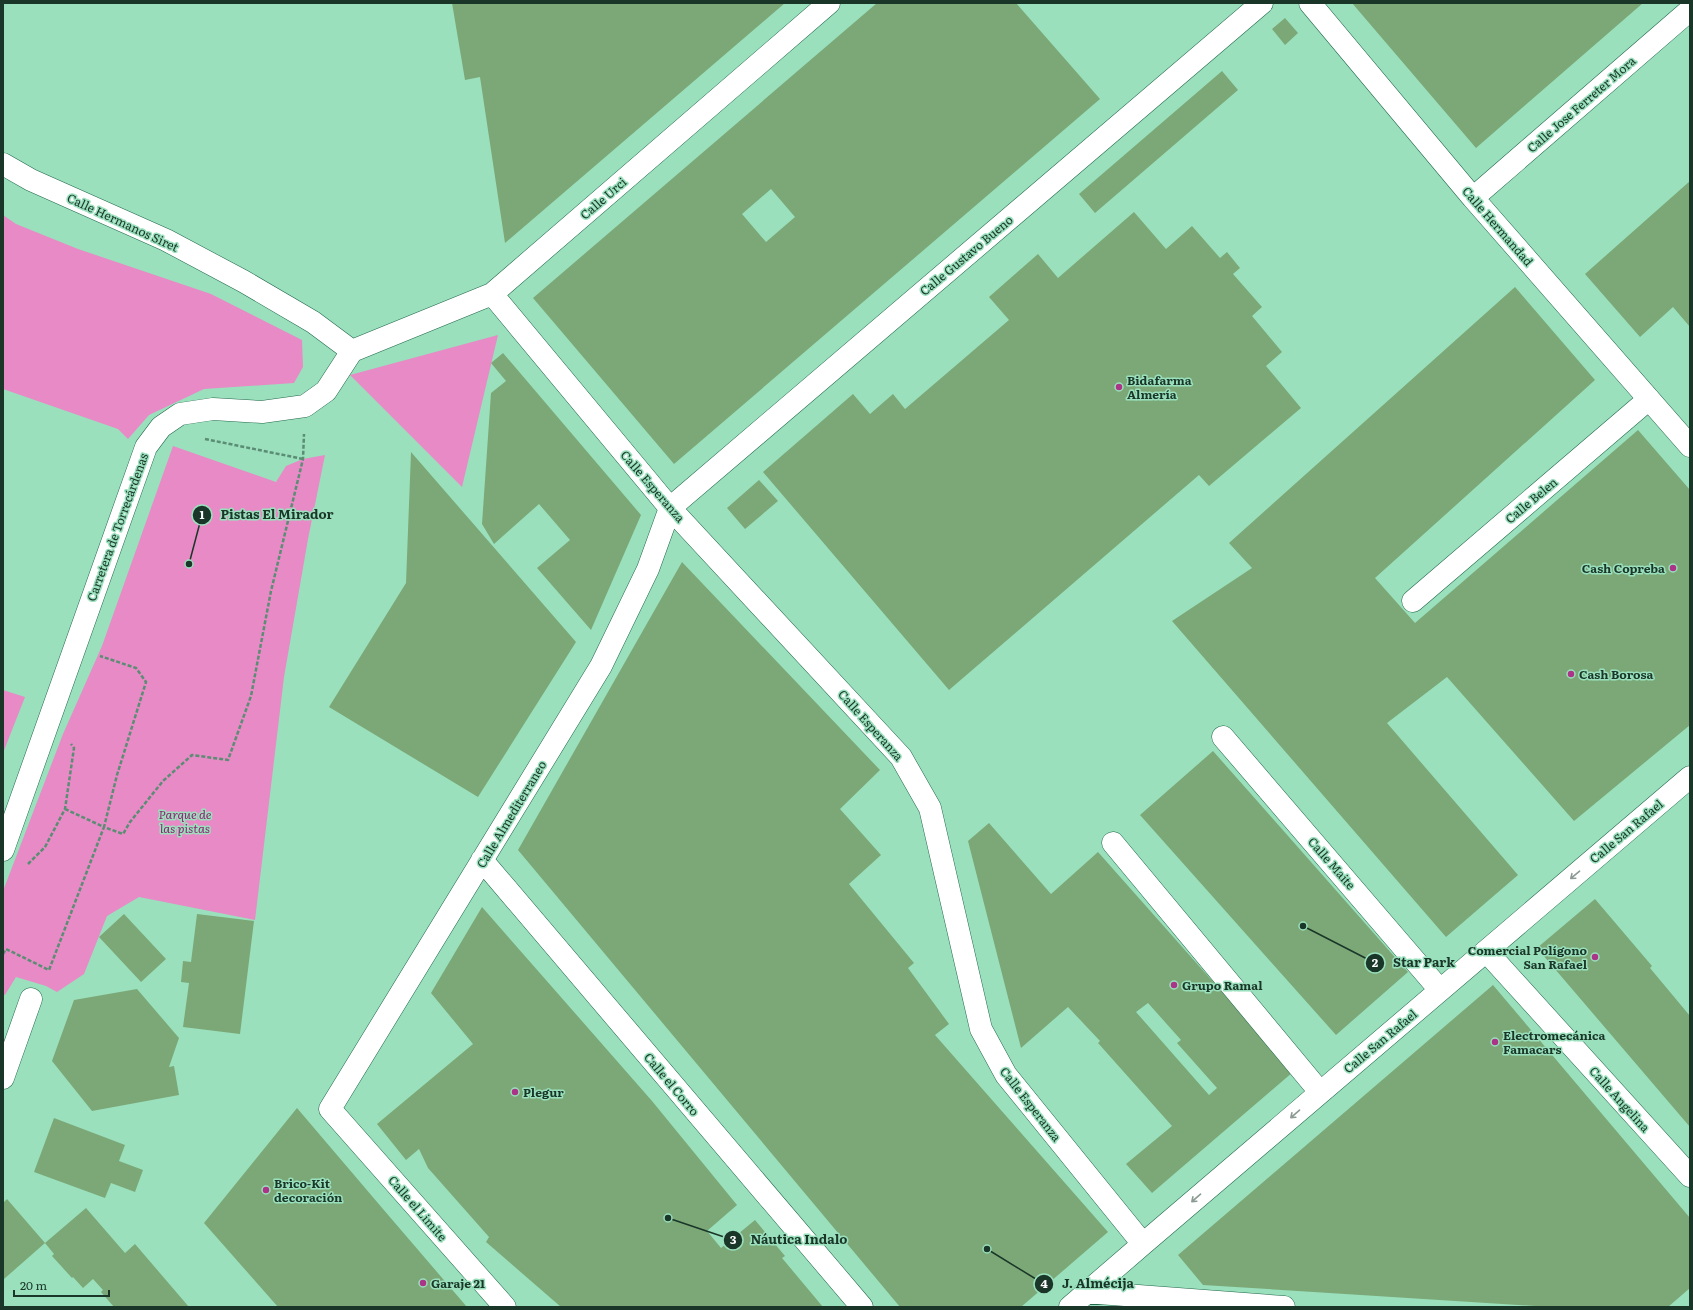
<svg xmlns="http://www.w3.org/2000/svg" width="1693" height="1310" font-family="Literata,serif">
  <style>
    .green { fill: #e78ac5 }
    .building { fill: #7ba876; fill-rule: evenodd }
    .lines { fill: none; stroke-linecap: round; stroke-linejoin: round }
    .minor-casing { stroke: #21684a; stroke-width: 23 }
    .path { stroke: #5b8d74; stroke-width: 2.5; stroke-dasharray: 4 2; stroke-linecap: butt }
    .minor { stroke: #fff; stroke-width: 22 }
    .oneway { stroke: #8c9a94 }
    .poi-dot { fill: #ac3488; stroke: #9ae0bd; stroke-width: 1.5 }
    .labels { text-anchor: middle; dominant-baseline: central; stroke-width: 3; stroke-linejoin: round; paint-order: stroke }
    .street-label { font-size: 12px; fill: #193628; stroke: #9ae0bd }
    .poi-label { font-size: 12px; font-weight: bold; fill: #193628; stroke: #9ae0bd; text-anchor: start }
    .park-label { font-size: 12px; font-style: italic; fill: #902171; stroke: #9ae0bd }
    .leader { fill: none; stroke: #193628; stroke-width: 1.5 }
    .callout-dot { fill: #193628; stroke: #9ae0bd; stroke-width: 1.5 }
    .mark-label { font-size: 12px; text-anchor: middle; font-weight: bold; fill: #fff }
    .callout-label { font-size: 13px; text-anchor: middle; font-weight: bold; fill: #193628; stroke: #9ae0bd; stroke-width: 3; stroke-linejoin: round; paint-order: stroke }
  </style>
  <rect width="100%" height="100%" fill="#9ae0bd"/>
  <!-- green -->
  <path class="green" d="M 3,215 L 16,224 L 78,249 L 211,294 L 302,340 L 303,367 L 294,383 L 204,389 L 149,415 L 128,439 L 118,429 L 3,389 Z
    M 498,335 L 462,487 L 350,375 Z
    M 173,446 L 276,482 L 286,466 L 303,459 L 325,455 L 308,539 L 284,677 L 255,920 L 139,897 L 107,916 L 84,974 L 57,992 L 46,986 L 16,977 L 5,995 L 3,994 L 3,891 L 63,734 L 102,646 Z
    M 3,690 L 25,697 L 3,753 Z"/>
  <!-- building -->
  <path class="building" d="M 452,3 L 785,3 L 505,243 L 480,77 L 465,80 Z
    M 877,3 L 1016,3 L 1100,99 L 674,464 L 533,298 ZM 771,189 L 795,217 L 766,242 L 742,214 Z
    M 1352,3 L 1643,3 L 1476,148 Z
    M 1285,18 L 1298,33 L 1285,45 L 1272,29 Z
    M 1222,71 L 1238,90 L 1095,213 L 1079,194 Z
    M 1690,181 L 1690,327 L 1673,307 L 1640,337 L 1585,274 Z
    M 1134,212 L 1166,249 L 1192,226 L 1220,258 L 1227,252 L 1240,268 L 1233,274 L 1262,307 L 1252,316 L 1282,352 L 1266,366 L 1301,408 L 1209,486 L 1199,475 L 949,690 L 763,472 L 853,394 L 870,414 L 893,394 L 905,409 L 1009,320 L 989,297 L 1038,254 L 1058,278 Z
    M 1515,287 L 1595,380 L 1375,578 L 1415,623 L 1638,430 L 1690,490 L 1690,725 L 1574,821 L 1447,677 L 1387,723 L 1518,875 L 1446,937 L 1172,621 L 1252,568 L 1229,543 Z
    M 503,353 L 641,515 L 591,630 L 537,568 L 570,540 L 539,504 L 494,544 L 482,524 L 491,393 L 506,381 L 491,363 Z
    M 411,452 L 576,642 L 478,797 L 329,707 L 406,583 Z
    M 759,480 L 778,501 L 745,529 L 727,508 Z
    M 682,562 L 880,770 L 840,809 L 881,855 L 849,884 L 914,963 L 908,968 L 949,1024 L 935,1035 L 1108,1232 L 1021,1307 L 900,1307 L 518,850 Z
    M 1213,751 L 1408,972 L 1336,1035 L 1140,815 Z
    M 989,823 L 1051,894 L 1098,852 L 1293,1072 L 1152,1193 L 1126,1164 L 1172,1126 L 1098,1043 L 1100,1041 L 1068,1007 L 1021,1048 L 968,841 ZM 1148,1003 L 1181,1040 L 1177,1043 L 1217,1088 L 1209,1095 L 1136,1012 Z
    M 1595,899 L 1652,966 L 1650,968 L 1690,1016 L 1690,1127 L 1537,948 Z
    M 482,907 L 652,1101 L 737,1205 L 707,1231 L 721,1248 L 755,1220 L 785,1256 L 782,1258 L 823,1307 L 561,1307 L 486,1242 L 489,1237 L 428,1168 L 419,1149 L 406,1160 L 377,1124 L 473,1044 L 431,993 Z
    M 124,914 L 166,959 L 141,982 L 99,937 Z
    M 197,914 L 254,921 L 240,1034 L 183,1027 L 189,983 L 181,982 L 183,961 L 191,962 Z
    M 1493,985 L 1690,1218 L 1690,1288 L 1668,1307 L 1550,1307 L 1203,1285 L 1178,1255 Z
    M 137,989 L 179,1038 L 169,1067 L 174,1066 L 179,1095 L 92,1111 L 52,1061 L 74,1000 Z
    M 297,1108 L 383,1209 L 467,1307 L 278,1307 L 204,1223 Z
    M 54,1118 L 125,1145 L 119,1161 L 143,1170 L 135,1192 L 111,1183 L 105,1198 L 34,1172 Z
    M 7,1199 L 45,1243 L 4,1279 L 3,1203 Z
    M 86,1208 L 125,1253 L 135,1244 L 189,1307 L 114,1307 L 101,1292 L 103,1290 L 93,1279 L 83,1288 L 73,1277 L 72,1278 L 52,1256 L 54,1254 L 45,1243 Z"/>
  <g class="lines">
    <!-- minor casing -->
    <g class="minor-casing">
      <path id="minor" d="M 1310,3 L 1473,198 L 1690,446
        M 3,164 L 31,180 L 166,240 L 243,281 L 313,322 L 352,351 L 326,391 L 305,406 L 262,412 L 213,409 L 180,414 L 161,427 L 146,447 L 3,850
        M 1473,198 L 1690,10
        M 492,294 L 670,508 L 901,757 L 930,808 L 981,1029 L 1006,1075 L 1143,1244
        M 352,351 L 492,294 L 829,3
        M 1413,601 L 1649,399
        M 1223,737 L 1440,990
        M 1113,843 L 1320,1092
        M 482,860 L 862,1307
        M 1486,951 L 1690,1176
        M 3,1078 L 31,999
        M 1085,1292 L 1284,1307
        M 505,1307 L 330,1109 L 601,666 L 648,569 L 670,508 L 1262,3
        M 1070,1307 L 1143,1244 L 1690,777"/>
    </g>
    <!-- path -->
    <path class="path" d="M 205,439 L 303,459
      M 65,809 L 104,827 L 117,775 L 146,682 L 136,668 L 100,656
      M 28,864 L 45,847 L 65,809 L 74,748 L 71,744
      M 3,954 L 6,949 L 49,970 L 104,827 L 123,834 L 130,822 L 163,781 L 192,755 L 228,760 L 251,696 L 271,591 L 303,459 L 304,434"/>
    <!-- minor -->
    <use href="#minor" class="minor"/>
  </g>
  <!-- one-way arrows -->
  <defs><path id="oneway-shaft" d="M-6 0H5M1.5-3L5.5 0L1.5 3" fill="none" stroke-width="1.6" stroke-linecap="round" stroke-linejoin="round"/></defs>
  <g class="oneway">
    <use href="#oneway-shaft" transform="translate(1575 875) rotate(140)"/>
    <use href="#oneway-shaft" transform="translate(1295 1114) rotate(139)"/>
    <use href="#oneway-shaft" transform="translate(1196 1198) rotate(139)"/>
  </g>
  <!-- markers -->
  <g class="poi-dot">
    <circle cx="1119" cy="387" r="4"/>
    <circle cx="1673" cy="568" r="4"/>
    <circle cx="1571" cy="674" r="4"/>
    <circle cx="1595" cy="957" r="4"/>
    <circle cx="1174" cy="985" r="4"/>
    <circle cx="1495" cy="1042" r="4"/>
    <circle cx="515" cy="1092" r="4"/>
    <circle cx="266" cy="1190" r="4"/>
    <circle cx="423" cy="1283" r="4"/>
  </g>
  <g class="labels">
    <!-- street labels -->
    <g class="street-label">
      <text transform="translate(1581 104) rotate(-41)">Calle Jose Ferreter Mora</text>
      <text transform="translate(603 198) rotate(-41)">Calle Urci</text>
      <text transform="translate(123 222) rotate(25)">Calle Hermanos Siret</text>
      <text transform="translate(1498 226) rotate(49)">Calle Hermandad</text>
      <text transform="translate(966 255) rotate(-40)">Calle Gustavo Bueno</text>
      <text transform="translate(653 486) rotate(49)">Calle Esperanza</text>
      <text transform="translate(1531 500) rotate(-40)">Calle Belen</text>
      <text transform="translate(117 527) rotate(-70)">Carretera de Torrecárdenas</text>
      <text transform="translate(871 725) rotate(48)">Calle Esperanza</text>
      <text transform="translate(511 814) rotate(-59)">Calle Almediterraneo</text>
      <text transform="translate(1626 831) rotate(-40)">Calle San Rafael</text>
      <text transform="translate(1332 863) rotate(49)">Calle Maite</text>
      <text transform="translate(1380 1041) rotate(-40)">Calle San Rafael</text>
      <text transform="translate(672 1084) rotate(50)">Calle el Corro</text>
      <text transform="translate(1620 1099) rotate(48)">Calle Angelina</text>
      <text transform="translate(1031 1104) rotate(52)">Calle Esperanza</text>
      <text transform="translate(418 1208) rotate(49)">Calle el Limite</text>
    </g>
    <!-- poi labels -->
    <g class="poi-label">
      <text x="1127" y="380">Bidafarma<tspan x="1127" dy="14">Almería</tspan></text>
      <text x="1665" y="568" text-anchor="end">Cash Copreba</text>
      <text x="1579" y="674">Cash Borosa</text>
      <text x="1587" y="950" text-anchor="end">Comercial Polígono<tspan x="1587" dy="14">San Rafael</tspan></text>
      <text x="1182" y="985">Grupo Ramal</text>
      <text x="1503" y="1035">Electromecánica<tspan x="1503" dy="14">Famacars</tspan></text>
      <text x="523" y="1092">Plegur</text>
      <text x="274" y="1183">Brico-Kit<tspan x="274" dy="14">decoración</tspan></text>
      <text x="431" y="1283">Garaje 21</text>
    </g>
    <!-- park labels -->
    <g class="park-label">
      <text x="185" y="814">Parque de<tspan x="185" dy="14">las pistas</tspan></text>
    </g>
  </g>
  <!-- callouts -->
  <path class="leader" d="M189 564L202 515M1303 926L1375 963M668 1218L733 1240M987 1249L1044 1284"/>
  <g class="callout-dot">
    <circle cx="189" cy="564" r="4"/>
    <circle cx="1303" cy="926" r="4"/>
    <circle cx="668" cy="1218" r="4"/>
    <circle cx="987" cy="1249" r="4"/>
    <circle cx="202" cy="515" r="10"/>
    <circle cx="1375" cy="963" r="10"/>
    <circle cx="733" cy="1240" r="10"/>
    <circle cx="1044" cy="1284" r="10"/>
  </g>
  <g class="mark-label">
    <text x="202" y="519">1</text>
    <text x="1375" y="967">2</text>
    <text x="733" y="1244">3</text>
    <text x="1044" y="1288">4</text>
  </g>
  <g class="callout-label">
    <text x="277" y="519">Pistas El Mirador</text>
    <text x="1424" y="967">Star Park</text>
    <text x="799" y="1244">Náutica Indalo</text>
    <text x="1098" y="1288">J. Almécija</text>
  </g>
  <!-- border -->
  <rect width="1693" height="1310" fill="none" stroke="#193628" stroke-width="8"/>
  <!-- scale -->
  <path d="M14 1290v6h95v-6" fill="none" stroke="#193628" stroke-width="2"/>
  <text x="20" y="1290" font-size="12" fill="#193628" stroke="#9ae0bd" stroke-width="3" paint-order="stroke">20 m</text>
</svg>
